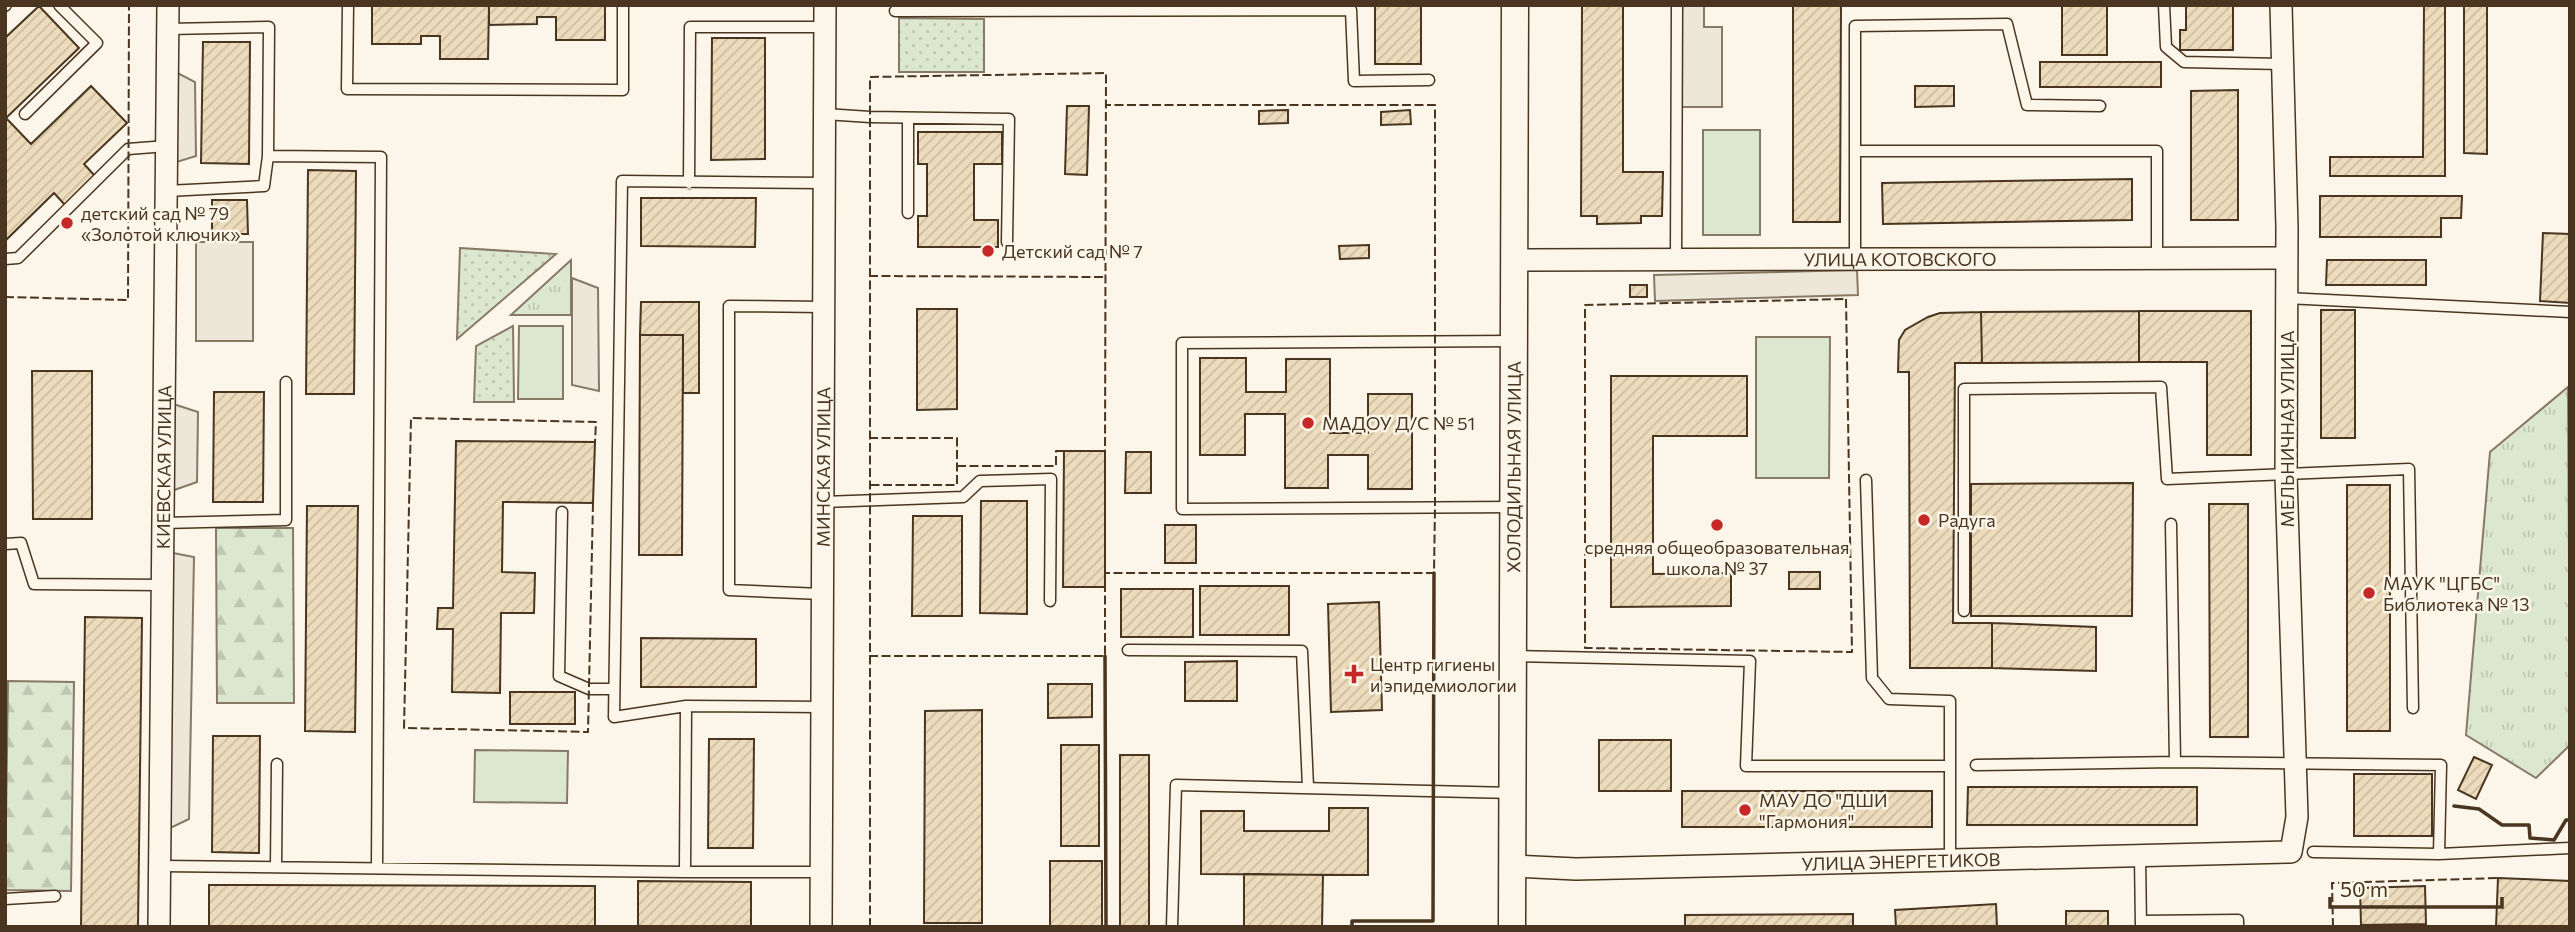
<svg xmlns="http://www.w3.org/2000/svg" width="2575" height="932" font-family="Commissioner,sans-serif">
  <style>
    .grass { fill: url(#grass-tufts); stroke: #887966; stroke-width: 2 }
    .forest { fill: url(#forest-firs); stroke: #887966; stroke-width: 2 }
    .park { fill: url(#park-dots); stroke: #887966; stroke-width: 2 }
    .garden { fill: #dce7d0; stroke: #887966; stroke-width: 2 }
    .parking { fill: #ede7d9; stroke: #887966; stroke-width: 2 }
    .building { fill: url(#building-hatch); stroke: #4a3520; stroke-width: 2 }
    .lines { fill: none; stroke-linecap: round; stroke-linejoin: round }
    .service-casing { stroke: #4a3520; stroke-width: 13 }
    .minor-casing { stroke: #4a3520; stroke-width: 24 }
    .tertiary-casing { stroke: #4a3520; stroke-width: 29 }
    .service { stroke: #fbf6e9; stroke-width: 10 }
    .minor { stroke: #fbf6e9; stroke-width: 21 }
    .tertiary { stroke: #fbf6e9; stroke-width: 26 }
    .fence { stroke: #4a3520; stroke-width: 2; stroke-dasharray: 9 3.5; stroke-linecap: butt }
    .wall { stroke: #4a3520; stroke-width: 3.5 }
    .poi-dot { fill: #c62828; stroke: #fbf6e9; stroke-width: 2.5 }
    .labels { text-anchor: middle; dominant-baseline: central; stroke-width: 5; stroke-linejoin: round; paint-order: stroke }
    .poi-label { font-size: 18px; fill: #4a3520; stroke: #fbf6e9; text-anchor: start }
    .street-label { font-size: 18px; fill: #4a3520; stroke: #fbf6e9 }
  </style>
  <defs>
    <pattern id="grass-tufts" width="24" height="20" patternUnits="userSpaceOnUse" patternTransform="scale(1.75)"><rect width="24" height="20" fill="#dce7d0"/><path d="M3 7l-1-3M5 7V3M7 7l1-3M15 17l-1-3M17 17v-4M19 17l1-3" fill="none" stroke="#bec7b2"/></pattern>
    <pattern id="forest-firs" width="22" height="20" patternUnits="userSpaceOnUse" patternTransform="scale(1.75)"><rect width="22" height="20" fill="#dce7d0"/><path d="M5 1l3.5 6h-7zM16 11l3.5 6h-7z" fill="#bec7b2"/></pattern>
    <pattern id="park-dots" width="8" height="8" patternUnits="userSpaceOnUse" patternTransform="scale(1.75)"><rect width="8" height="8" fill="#dce7d0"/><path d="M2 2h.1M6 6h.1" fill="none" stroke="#bec7b2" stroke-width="1.8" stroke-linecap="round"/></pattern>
    <pattern id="building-hatch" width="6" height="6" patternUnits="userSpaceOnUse" patternTransform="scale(1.75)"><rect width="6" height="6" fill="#ecdcbc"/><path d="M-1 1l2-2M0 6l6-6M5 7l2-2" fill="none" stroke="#ccbda1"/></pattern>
  </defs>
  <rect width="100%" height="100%" fill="#fbf6e9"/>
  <!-- grass -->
  <path class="grass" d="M 571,260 L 571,315 L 511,315 Z
    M 2568,387 L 2570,745 L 2536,778 L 2466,735 L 2490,452 Z"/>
  <!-- forest -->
  <path class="forest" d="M 216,528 L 293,528 L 294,703 L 217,703 Z
    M 8,681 L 74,682 L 71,891 L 5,890 Z"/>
  <!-- park -->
  <path class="park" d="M 899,18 L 984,19 L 984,72 L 899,72 Z
    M 460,248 L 556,254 L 457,339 Z
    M 513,326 L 514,402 L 474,402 L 476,346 Z"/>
  <!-- garden -->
  <path class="garden" d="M 1703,130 L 1760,130 L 1760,235 L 1703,235 Z
    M 519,326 L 563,326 L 563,399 L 518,399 Z
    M 1756,337 L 1830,337 L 1829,478 L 1756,478 Z
    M 475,750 L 568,751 L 567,803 L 474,802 Z"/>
  <!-- parking -->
  <path class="parking" d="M 1677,5 L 1704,5 L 1704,27 L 1722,27 L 1722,107 L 1677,107 Z
    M 168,68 L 195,82 L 196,156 L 167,165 Z
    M 196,242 L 253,242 L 253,341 L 196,341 Z
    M 1857,270 L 1858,295 L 1655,301 L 1654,275 Z
    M 572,278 L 598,288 L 599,391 L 572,385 Z
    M 164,401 L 198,412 L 197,482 L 163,494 Z
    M 163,551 L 194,557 L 189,819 L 162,832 Z"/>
  <!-- building -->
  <path class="building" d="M 372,5 L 489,5 L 488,59 L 440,59 L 440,36 L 421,36 L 421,44 L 372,44 Z
    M 489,5 L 605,5 L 605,40 L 556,40 L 556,17 L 537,17 L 537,24 L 489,25 Z
    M 1375,5 L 1421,5 L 1421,64 L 1375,64 Z
    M 1582,5 L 1623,5 L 1623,172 L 1663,172 L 1662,216 L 1641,216 L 1641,223 L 1597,224 L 1597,216 L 1581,216 Z
    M 1793,5 L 1841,5 L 1840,222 L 1793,222 Z
    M 2062,5 L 2107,5 L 2107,55 L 2062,55 Z
    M 2186,5 L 2233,5 L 2233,50 L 2180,50 L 2180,30 L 2186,30 Z
    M 2424,5 L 2445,5 L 2445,176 L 2330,176 L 2330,157 L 2423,157 Z
    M 2464,5 L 2487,5 L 2487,154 L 2464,153 Z
    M 39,6 L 79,48 L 6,118 L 31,144 L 91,86 L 127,123 L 84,164 L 95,176 L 65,205 L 54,193 L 5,241 L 5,38 Z
    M 712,38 L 765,38 L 765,159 L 711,160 Z
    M 203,42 L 250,42 L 249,164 L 201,163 Z
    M 2040,62 L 2161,62 L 2161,87 L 2040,87 Z
    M 1915,86 L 1954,86 L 1954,106 L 1915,107 Z
    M 2238,90 L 2238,220 L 2191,220 L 2191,91 Z
    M 1067,106 L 1089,106 L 1087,175 L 1065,174 Z
    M 1288,110 L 1288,123 L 1259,124 L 1259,111 Z
    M 1410,110 L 1411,124 L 1381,125 L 1381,112 Z
    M 918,132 L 1002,132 L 1002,164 L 974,164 L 974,220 L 998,220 L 998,247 L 918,247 L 918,216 L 927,216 L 927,164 L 918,164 Z
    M 308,170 L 356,171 L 354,394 L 306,394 Z
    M 2132,179 L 2132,220 L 1883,224 L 1882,183 Z
    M 2320,196 L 2462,196 L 2461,218 L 2441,218 L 2441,237 L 2320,237 Z
    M 641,198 L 756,198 L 755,247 L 641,246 Z
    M 212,200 L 247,200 L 248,234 L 212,234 Z
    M 2543,233 L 2570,234 L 2570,303 L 2540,301 Z
    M 1369,245 L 1369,258 L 1340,259 L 1339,246 Z
    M 2327,260 L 2426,260 L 2426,285 L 2326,285 Z
    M 1630,285 L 1647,285 L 1647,297 L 1630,297 Z
    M 641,302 L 699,302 L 699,393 L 683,393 L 683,335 L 640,335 Z
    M 917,309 L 957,309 L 957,409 L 917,410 Z
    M 2321,310 L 2355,310 L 2355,438 L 2321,438 Z
    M 2139,311 L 2251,311 L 2251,455 L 2207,455 L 2207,362 L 2139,362 Z
    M 2139,311 L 2139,362 L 1982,363 L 1981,312 Z
    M 1981,312 L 1982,363 L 1955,363 L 1953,623 L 1992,623 L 1992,668 L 1910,668 L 1909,372 L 1898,372 L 1899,340 L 1905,330 L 1928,317 L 1940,313 Z
    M 640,335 L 683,335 L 682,555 L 639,555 Z
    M 1200,358 L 1246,358 L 1246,392 L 1286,392 L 1286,359 L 1330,359 L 1330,433 L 1368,433 L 1368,394 L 1412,394 L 1412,489 L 1368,489 L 1368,455 L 1328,455 L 1328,488 L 1285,488 L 1285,414 L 1245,414 L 1245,455 L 1200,455 Z
    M 32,371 L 92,371 L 92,519 L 33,519 Z
    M 1611,376 L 1747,376 L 1747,436 L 1653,436 L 1653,574 L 1731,573 L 1731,606 L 1611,607 Z
    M 214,392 L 264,392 L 263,502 L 213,502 Z
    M 456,441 L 595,442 L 593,503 L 503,502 L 502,572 L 535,573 L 534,613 L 501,613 L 500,693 L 452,692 L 453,629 L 437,629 L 438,608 L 453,608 Z
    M 1064,451 L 1105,451 L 1105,587 L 1063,587 Z
    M 1126,452 L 1151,452 L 1151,493 L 1125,493 Z
    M 2133,483 L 2132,616 L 1971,616 L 1971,484 Z
    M 2347,485 L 2390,485 L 2390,731 L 2347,731 Z
    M 981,501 L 1027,501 L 1027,614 L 980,613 Z
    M 2209,504 L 2248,504 L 2248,737 L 2210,737 Z
    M 307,506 L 358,506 L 355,732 L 305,731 Z
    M 913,516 L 962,516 L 962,616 L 912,616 Z
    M 1165,525 L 1196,525 L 1196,563 L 1165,563 Z
    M 1789,572 L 1820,572 L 1820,589 L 1789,589 Z
    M 1200,586 L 1289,586 L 1289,635 L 1200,635 Z
    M 1121,589 L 1193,589 L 1193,637 L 1121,637 Z
    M 1379,602 L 1382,710 L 1331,712 L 1328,604 Z
    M 85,617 L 142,618 L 138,927 L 81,927 Z
    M 1992,623 L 2096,627 L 2096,671 L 1992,668 Z
    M 641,638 L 756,639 L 756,687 L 641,687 Z
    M 1237,661 L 1237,701 L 1185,701 L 1185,662 Z
    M 1048,684 L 1092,684 L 1092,717 L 1048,718 Z
    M 510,692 L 575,692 L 575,724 L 510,724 Z
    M 982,710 L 982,923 L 924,923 L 925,711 Z
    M 213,736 L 260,736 L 259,853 L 212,852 Z
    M 709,739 L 754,739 L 753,848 L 708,848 Z
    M 1599,740 L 1671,740 L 1671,791 L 1599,791 Z
    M 1061,745 L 1099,745 L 1099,846 L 1061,846 Z
    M 1120,755 L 1149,755 L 1149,927 L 1120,927 Z
    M 2474,757 L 2492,765 L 2476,799 L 2458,790 Z
    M 2354,774 L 2432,774 L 2432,836 L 2354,836 Z
    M 1968,787 L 2197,787 L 2197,825 L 1967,825 Z
    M 1682,791 L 1932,791 L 1932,827 L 1682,827 Z
    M 1329,808 L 1368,808 L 1368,875 L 1201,874 L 1201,811 L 1244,811 L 1244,831 L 1329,831 Z
    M 1050,861 L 1102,861 L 1102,927 L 1050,927 Z
    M 1244,874 L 1323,875 L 1322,927 L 1244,927 Z
    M 2498,878 L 2570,881 L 2570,927 L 2496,927 Z
    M 638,881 L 751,882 L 751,927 L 638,927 Z
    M 209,885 L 595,886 L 595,927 L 209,927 Z
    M 2425,886 L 2426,924 L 2361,925 L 2360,888 Z
    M 1996,904 L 1997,927 L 1896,927 L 1895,910 Z
    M 2066,911 L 2108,911 L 2108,927 L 2066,927 Z
    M 1853,914 L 1853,927 L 1685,927 L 1685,915 Z"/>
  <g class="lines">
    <!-- service casing -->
    <g class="service-casing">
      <path id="service" d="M 348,5 L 347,89 L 623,90 L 623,5
        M 2164,5 L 2166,47 L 2184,62 L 2282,64
        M 5,6 L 6,5
        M 895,11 L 1351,10 L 1354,81 L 1429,80
        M 25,114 L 97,43 L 59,5
        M 825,114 L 870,117 L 1009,119 L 1007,242
        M 1855,151 L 2157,151 L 2157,260
        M 268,156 L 381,157 L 377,868
        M 689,183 L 690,27 L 825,27
        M 167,191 L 264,186 L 268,156 L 269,27 L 168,29
        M 908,213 L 908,118
        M 5,259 L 18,258 L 128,149 L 167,146
        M 1676,260 L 1677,5
        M 1855,260 L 1855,26 L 2007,24 L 2027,105 L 2100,106
        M 2286,298 L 2570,312
        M 1866,480 L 1872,678 L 1889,699 L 1950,701 L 1950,862
        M 823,502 L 963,497 L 980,481 L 1051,479 L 1050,601
        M 1514,507 L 1182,509 L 1182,343 L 1515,341
        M 562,512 L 559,676 L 589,689 L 614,689
        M 163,523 L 286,520 L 286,382
        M 2171,524 L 2175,762
        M 5,544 L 21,543 L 34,584 L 163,585
        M 822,594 L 729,590 L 729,306 L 824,307
        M 1964,611 L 1964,389 L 2161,387 L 2167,479 L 2409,469 L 2413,708
        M 1128,650 L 1302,651 L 1308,787
        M 1513,656 L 1750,661 L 1746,766 L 1950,766
        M 686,706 L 685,872 L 821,872
        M 822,707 L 686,706 L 614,717 L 622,181 L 824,183
        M 1976,765 L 2175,762 L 2441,765 L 2439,854
        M 2313,852 L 2439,854 L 2570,848
        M 2140,856 L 2141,927
        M 161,866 L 685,872
        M 276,867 L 277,764
        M 5,899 L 55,896
        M 2141,921 L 2238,920 L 2238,927
        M 1172,927 L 1176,785 L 1513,793"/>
    </g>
    <!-- minor casing -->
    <g class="minor-casing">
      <g id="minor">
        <path id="s1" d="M 1515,260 L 2286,258"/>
        <path id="s2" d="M 1513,866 L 1576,869 L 2291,852 L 2297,817 L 2286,476 L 2287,228 L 2281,5"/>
        <path id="s3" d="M 159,927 L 168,5"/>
        <path id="s4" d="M 821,927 L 825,5"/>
      </g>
    </g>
    <!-- tertiary casing -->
    <g class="tertiary-casing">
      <g id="tertiary">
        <path id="s5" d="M 1512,927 L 1515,5"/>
      </g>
    </g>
    <!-- service -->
    <use href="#service" class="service"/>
    <!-- minor -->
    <use href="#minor" class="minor"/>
    <!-- tertiary -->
    <use href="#tertiary" class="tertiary"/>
    <!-- fence -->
    <path class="fence" d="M 869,276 L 1106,277
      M 5,297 L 128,300 L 129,5
      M 1846,299 L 1852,652 L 1585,648 L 1585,305 Z
      M 869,438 L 957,438 L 957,485 L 869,485
      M 957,466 L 1056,466 L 1056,451 L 1068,451
      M 593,503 L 588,732 L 404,728 L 411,418 L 596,422 L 595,442
      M 1105,569 L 1105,573 L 1434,573 L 1435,507 L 1435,105 L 1106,105
      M 869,656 L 1105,656 L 1105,584
      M 870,927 L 870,77 L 1106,73 L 1105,454
      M 2333,927 L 2332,883 L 2498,878"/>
    <!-- wall -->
    <path class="wall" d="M 1105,656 L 1106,927
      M 2454,806 L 2479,809 L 2502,825 L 2529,825 L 2530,838 L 2554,840 L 2566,820 L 2570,820
      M 1352,927 L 1352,921 L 1433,921 L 1434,573"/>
  </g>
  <!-- markers -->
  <g class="poi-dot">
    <circle cx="67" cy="223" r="7"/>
    <circle cx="988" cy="251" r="7"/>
    <circle cx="1308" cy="423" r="7"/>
    <circle cx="1924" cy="520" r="7"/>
    <circle cx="1717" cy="525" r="7"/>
    <circle cx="2369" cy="593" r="7"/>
    <path d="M1350.5 663.5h7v7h7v7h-7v7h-7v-7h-7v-7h7z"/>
    <circle cx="1745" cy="810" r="7"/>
  </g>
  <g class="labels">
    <!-- poi labels -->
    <g class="poi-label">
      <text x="81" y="213">детский сад № 79<tspan x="81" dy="21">«Золотой ключик»</tspan></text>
      <text x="1002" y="251">Детский сад № 7</text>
      <text x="1322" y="423">МАДОУ Д/С № 51</text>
      <text x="1938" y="520">Радуга</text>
      <text x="1717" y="547" text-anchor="middle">средняя общеобразовательная<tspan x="1717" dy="21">школа № 37</tspan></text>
      <text x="2383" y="583">МАУК "ЦГБС"<tspan x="2383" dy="21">Библиотека № 13</tspan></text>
      <text x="1370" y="664">Центр гигиены<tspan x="1370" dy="21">и эпидемиологии</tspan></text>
      <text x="1759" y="800">МАУ ДО "ДШИ<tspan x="1759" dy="21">"Гармония"</tspan></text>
    </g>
    <!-- street labels -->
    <g class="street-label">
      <text stroke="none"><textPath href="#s1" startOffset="385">УЛИЦА КОТОВСКОГО</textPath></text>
      <text transform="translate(2287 429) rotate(-90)">МЕЛЬНИЧНАЯ УЛИЦА</text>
      <text stroke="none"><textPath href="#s3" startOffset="460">КИЕВСКАЯ УЛИЦА</textPath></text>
      <text stroke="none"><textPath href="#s4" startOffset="460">МИНСКАЯ УЛИЦА</textPath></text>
      <text stroke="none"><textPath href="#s5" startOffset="460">ХОЛОДИЛЬНАЯ УЛИЦА</textPath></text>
      <text stroke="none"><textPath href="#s2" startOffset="388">УЛИЦА ЭНЕРГЕТИКОВ</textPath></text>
    </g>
  </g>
  <!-- border -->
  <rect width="2575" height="932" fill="none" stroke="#4a3520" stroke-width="14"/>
  <!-- scale -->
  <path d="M2330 897v10h172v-10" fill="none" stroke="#4a3520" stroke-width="3.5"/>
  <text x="2340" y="897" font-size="21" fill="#4a3520" stroke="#fbf6e9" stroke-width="5" paint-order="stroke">50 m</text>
</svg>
